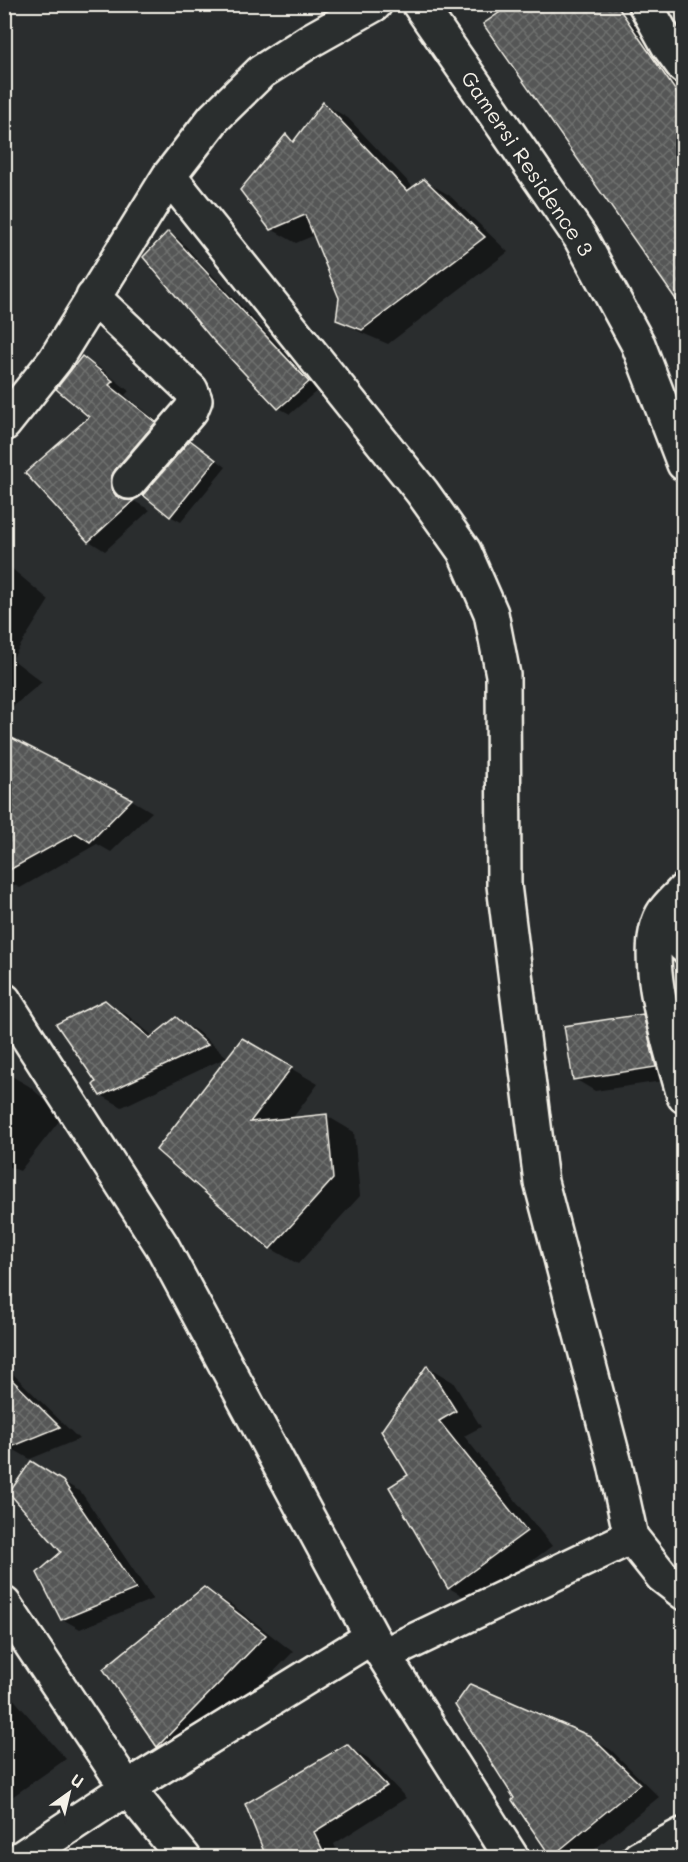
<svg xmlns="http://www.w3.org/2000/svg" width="688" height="1862" font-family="Mali,sans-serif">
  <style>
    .shadow { fill: #0007 }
    .building { fill: url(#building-cross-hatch); stroke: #f4f1e8; stroke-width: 1.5 }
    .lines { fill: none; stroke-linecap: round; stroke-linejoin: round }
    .minor-casing { stroke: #f4f1e8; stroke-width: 38 }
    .minor { stroke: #2a2d2e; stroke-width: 33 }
    .labels { text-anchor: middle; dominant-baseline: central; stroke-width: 5; stroke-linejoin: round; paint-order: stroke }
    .street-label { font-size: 21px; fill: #f4f1e8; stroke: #2a2d2e }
  </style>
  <defs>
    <pattern id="building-cross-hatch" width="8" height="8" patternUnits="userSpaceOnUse" patternTransform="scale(1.5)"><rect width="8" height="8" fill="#555756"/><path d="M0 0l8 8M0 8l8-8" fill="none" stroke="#6e706e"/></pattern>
  </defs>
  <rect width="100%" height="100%" fill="#2a2d2e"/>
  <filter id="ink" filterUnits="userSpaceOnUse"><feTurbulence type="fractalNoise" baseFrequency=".0167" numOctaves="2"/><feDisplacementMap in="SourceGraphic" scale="12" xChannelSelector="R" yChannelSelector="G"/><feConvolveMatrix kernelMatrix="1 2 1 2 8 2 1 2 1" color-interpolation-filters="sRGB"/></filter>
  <g filter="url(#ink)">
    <!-- shadow -->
    <path class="shadow" d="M 514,4 L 621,4 L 624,10 L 599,46 L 633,23 L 644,29 L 662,62 L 680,86 L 684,87 L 684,309 Z
      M 669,4 L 684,4 L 684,29 Z
      M 324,104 L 348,118 L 414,188 L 425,181 L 449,195 L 508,252 L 388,344 L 362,333 L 337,319 L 340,298 L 315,235 L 296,243 L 271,229 L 286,135 L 296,141 Z
      M 169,233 L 179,239 L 319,389 L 290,414 L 279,408 L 214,339 Z
      M 82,358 L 99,367 L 129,391 L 125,395 L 172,433 L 127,488 L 130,502 L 134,501 L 150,510 L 105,551 L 89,541 L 92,417 Z
      M 191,441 L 226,467 L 181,522 L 170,516 Z
      M 4,562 L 49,600 L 12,659 L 42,682 L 4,714 Z
      M 7,737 L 132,800 L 152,812 L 111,852 L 97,844 L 20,888 L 4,880 L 4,743 Z
      M 105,1002 L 126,1014 L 154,1037 L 176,1019 L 197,1031 L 227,1057 L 122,1107 L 101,1095 L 98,1082 Z
      M 643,1016 L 663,1028 L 676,1079 L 595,1091 L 575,1079 Z
      M 242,1040 L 318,1084 L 292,1119 L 327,1116 L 354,1132 L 360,1196 L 298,1264 L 270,1248 L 158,1150 Z
      M 8,1074 L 29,1086 L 63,1116 L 20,1171 L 4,1165 L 4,1078 Z
      M 4,1365 L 79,1439 L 30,1459 L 9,1447 L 4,1443 Z
      M 428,1367 L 453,1382 L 481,1427 L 464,1436 L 552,1546 L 475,1603 L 449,1588 L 410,1475 Z
      M 31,1463 L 81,1492 L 153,1599 L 80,1629 L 62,1619 L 63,1552 Z
      M 205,1589 L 232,1605 L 293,1652 L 186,1762 L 158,1746 L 105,1670 Z
      M 4,1688 L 66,1759 L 12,1797 L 4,1793 Z
      M 590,1738 L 611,1750 L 659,1797 L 584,1858 L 555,1858 L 552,1855 Z
      M 347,1746 L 368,1758 L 406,1798 L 334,1844 L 340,1858 L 268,1858 L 247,1804 Z"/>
    <!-- building -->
    <path class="building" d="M 512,4 L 616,4 L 684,103 L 684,311 L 483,24 Z
      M 323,102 L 407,191 L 424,179 L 485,237 L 362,330 L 336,320 L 339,298 L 305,215 L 270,230 L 240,190 L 286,134 L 293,142 Z
      M 168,231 L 309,382 L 278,409 L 213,340 L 143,257 Z
      M 82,356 L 113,381 L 109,385 L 156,422 L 115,470 L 111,478 L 111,488 L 116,496 L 125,500 L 134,500 L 88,542 L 25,473 L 89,417 L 56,389 Z
      M 190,440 L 216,460 L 170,517 L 143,495 Z
      M 4,734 L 132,799 L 90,842 L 76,833 L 4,873 Z
      M 105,1000 L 150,1038 L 176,1017 L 208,1045 L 100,1096 L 93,1085 L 96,1082 L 56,1024 Z
      M 643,1014 L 656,1067 L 573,1080 L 564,1026 Z
      M 242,1038 L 292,1067 L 250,1122 L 327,1114 L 333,1179 L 270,1249 L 156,1150 Z
      M 427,1365 L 456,1411 L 439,1421 L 527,1531 L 448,1589 L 389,1487 L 408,1475 L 381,1431 Z
      M 4,1372 L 60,1427 L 4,1450 Z
      M 31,1461 L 63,1481 L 136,1589 L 61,1620 L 37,1573 L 61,1552 L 9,1493 Z
      M 204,1587 L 266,1635 L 157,1747 L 103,1669 Z
      M 470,1684 L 590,1736 L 640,1784 L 551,1857 L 512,1800 L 514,1798 L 455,1705 Z
      M 347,1744 L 387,1786 L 314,1832 L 326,1857 L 266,1857 L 245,1804 Z"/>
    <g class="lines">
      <!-- minor casing -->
      <g class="minor-casing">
        <path id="minor" d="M 419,4 L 580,237 L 638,344 L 684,464
          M 645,4 L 668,45 L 684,67
          M 169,176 L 422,492 L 464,551 L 491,613 L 503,675 L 504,885 L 541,1182 L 615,1464 L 631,1537 L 662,1576 L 684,1593
          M 93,297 L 191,390 L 195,400 L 191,410 L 129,482
          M 4,424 L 55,360 L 169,176 L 214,118 L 261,72 L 311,40 L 375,4
          M 684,890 C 677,898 667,906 662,915 C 639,957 672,1051 684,1096
          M 662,915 L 684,946
          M 4,1000 L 162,1246 L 372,1637 L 512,1858
          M 4,1604 L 127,1788 L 184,1858
          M 384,1655 L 631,1537
          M 21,1858 L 127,1788 L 372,1637
          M 639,1858 L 682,1835"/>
      </g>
      <!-- minor -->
      <use href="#minor" class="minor"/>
    </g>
  </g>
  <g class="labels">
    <!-- street labels -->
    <g class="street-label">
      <text transform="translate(528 163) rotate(56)">Gamersi Residence 3</text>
    </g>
  </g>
  <!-- margin -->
  <rect width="688" height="1862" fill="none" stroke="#2a2d2e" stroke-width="24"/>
  <rect x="12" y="12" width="664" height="1838" fill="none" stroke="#f4f1e8" stroke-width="2" filter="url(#ink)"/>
  <!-- north arrow -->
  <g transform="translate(69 1793) rotate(34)" stroke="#2a2d2e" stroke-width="4.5" paint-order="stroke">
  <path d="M0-4.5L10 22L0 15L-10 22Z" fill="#f4f1e8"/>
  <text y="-9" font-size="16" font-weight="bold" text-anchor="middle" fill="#f4f1e8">U</text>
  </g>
</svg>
